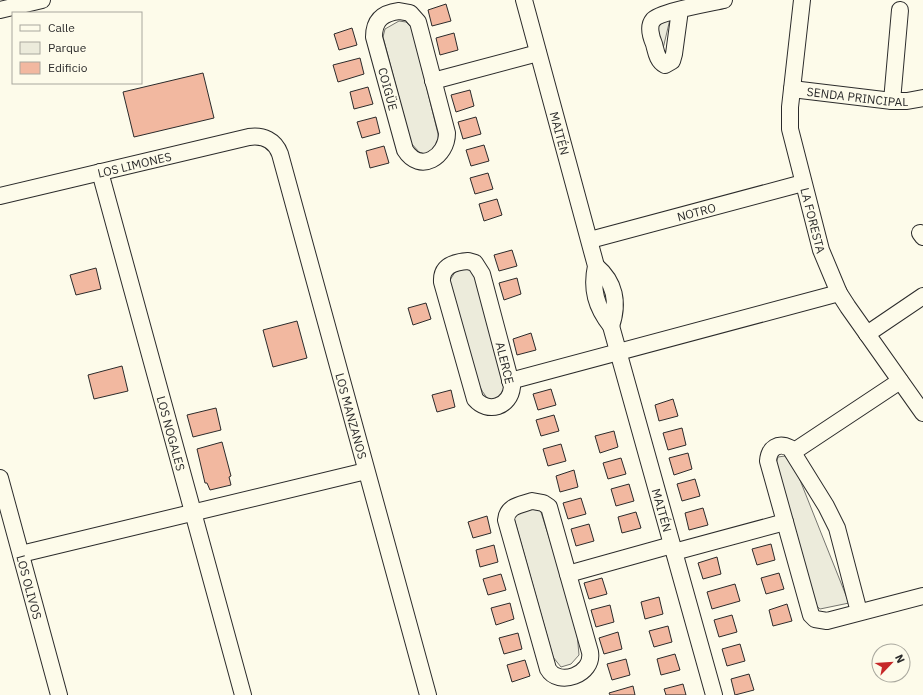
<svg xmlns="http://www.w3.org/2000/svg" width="923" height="695" font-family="'IBM Plex Sans',sans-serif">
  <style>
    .green { fill: #ecebdb; stroke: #74746e }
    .building { fill: #f2b8a0; stroke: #2b2b2b }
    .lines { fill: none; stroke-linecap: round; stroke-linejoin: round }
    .minor-casing { stroke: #2b2b2b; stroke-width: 18 }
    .minor { stroke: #fdfbea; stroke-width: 16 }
    .labels { text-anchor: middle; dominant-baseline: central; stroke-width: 3; stroke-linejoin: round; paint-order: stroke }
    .street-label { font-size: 12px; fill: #2b2b2b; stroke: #fdfbea }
  </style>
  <rect width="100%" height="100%" fill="#fdfbea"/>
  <!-- green -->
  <path class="green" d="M 670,19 L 662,53 L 654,23 Z
    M 399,21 L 406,22 L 412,28 L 440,142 L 428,155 L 419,152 L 411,143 L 383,37 L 385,29 Z
    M 467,267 L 474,273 L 506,393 L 490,401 C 469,381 459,319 451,289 L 450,280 L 457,269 Z
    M 785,456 L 792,460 L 849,603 L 820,609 L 812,602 L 776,464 L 778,457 Z
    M 535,504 L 540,509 L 576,622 L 579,655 L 571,664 L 561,667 L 553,657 L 514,518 L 516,512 Z"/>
  <!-- building -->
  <path class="building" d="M 446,4 L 451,21 L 432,26 L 428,10 Z
    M 352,28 L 357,45 L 339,50 L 334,34 Z
    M 454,33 L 458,50 L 440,55 L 436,38 Z
    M 360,58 L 364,74 L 338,82 L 333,65 Z
    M 203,73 L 214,118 L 134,137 L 123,92 Z
    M 368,87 L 373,104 L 354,109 L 350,92 Z
    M 470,90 L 474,106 L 456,112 L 451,95 Z
    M 376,117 L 380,133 L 362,138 L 357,122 Z
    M 476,117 L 481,134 L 463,139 L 458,122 Z
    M 484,145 L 489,161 L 471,166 L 466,150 Z
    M 384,146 L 389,163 L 370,168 L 366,151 Z
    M 488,173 L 493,189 L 475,194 L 470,178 Z
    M 497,199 L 502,215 L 484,221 L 479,204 Z
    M 512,250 L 517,266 L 499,271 L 494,255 Z
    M 96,268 L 101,289 L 76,295 L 70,275 Z
    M 517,278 L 521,294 L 504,300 L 499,283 Z
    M 426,303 L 431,319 L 413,325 L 408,308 Z
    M 297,321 L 307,358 L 273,367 L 263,330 Z
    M 531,333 L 536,350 L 517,355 L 513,339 Z
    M 122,366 L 128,391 L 94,399 L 88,375 Z
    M 551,389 L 556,405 L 538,410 L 533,394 Z
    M 451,390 L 455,407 L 437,412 L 432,395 Z
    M 673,399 L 678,416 L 659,421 L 655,405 Z
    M 216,408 L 221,430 L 193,437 L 187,415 Z
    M 554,415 L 559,431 L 541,436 L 536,420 Z
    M 682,428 L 686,445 L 668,450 L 663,433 Z
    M 614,431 L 618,447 L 600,453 L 595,436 Z
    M 222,442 L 231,476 L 229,477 L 231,485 L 210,490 L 207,483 L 205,483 L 197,449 Z
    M 561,444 L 566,461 L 548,466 L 543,449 Z
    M 688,453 L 692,469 L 674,475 L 669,458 Z
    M 621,458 L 626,474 L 608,479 L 603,463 Z
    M 574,470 L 578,487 L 560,492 L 556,476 Z
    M 695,479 L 700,496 L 682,501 L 677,484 Z
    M 629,484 L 634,501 L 616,506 L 611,489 Z
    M 581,498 L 586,514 L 568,519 L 563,503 Z
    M 703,508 L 708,525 L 689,530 L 685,513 Z
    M 636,512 L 641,528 L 622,533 L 618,517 Z
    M 487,516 L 491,533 L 473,538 L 468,522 Z
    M 589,524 L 594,541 L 576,546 L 571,529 Z
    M 771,544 L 775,560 L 757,565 L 752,549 Z
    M 494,545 L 498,562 L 480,567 L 476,550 Z
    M 717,557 L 721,574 L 703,579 L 698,563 Z
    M 779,573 L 784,589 L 766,594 L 761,578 Z
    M 501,574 L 506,590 L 488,595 L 483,579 Z
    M 602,578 L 607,594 L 589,599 L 584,583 Z
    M 735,584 L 740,601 L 712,609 L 707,592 Z
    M 659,597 L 663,614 L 645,619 L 641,602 Z
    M 510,603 L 514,619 L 496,625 L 491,608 Z
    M 787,604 L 792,621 L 773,626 L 769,610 Z
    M 610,605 L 614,622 L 596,627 L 591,610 Z
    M 732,615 L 737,632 L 719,637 L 714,620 Z
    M 668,626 L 672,642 L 654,647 L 649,631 Z
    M 618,632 L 622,649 L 604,654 L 599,638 Z
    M 518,633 L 522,649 L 504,654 L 499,638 Z
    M 740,644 L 745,661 L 727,666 L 722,649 Z
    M 675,654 L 680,670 L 661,675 L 657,659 Z
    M 626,659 L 630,675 L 612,680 L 607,664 Z
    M 525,660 L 530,676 L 512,682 L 507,665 Z
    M 749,674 L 754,690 L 735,695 L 731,679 Z
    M 683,684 L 686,695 L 666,695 L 664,689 Z
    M 633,686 L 635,695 L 610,695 L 609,693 Z"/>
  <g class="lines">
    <!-- minor casing -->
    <g class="minor-casing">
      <g id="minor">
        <path id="s1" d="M 524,0 L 596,266 C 591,289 596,307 611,326 L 714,695"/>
        <path id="s2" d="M 802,0 L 790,107 L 790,129 L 821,250 L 839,293 L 848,307 L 923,413"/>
        <path d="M 0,10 L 42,0"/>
        <path d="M 680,10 L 674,54 L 672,61 L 665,65 C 657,61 656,51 654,44 C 651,37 648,26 653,20 C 659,12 711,3 724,0"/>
        <path d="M 399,11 L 410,13 L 418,22 L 447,133 C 447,157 420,174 405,150 L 374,37 C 374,20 383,13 399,11 Z"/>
        <path d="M 433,81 L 538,53"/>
        <path id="s3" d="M 792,89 L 892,101 L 907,101 L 923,98"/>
        <path d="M 892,101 L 900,10"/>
        <path id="s4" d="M 100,172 L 243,695"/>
        <path id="s5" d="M 0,196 L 249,137 C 263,135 275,140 280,154 L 428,695"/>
        <path d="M 920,233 L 923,237"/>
        <path id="s6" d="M 590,240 L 803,183"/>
        <path d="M 468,261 L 475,263 L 482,274 L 512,387 C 510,407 488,414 475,399 L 442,282 C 441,266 454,262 468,261 Z"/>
        <path d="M 596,266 C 615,282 619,303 611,326"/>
        <path d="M 867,334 L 923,296"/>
        <path d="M 510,381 L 839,293"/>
        <path d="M 793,452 L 900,381"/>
        <path id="s7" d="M 0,478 L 59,695"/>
        <path d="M 532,501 L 543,503 L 549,507 L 590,652 C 594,675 558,687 548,669 L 506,520 C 507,506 520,505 532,501 Z"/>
        <path d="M 674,552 L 785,522"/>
        <path d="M 21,554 L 366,471"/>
        <path d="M 568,574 L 672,545"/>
        <path d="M 859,612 L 837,528 L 826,506 L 790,448 C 778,442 769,448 768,461 L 811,615 L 815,619 L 827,621 L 923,596"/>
      </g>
    </g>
    <!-- minor -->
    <use href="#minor" class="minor"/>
  </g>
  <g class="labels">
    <!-- street labels -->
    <g class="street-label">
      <text transform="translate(388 89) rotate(75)">COIGÜE</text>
      <text stroke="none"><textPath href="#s3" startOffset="66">SENDA PRINCIPAL</textPath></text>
      <text stroke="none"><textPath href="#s1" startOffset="138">MAITÉN</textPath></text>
      <text stroke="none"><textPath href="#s5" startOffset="138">LOS LIMONES</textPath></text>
      <text stroke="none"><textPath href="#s6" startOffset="110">NOTRO</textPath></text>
      <text stroke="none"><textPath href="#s2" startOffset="224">LA FORESTA</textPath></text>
      <text transform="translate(505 363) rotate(76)">ALERCE</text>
      <text stroke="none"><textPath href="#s5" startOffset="566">LOS MANZANOS</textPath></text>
      <text stroke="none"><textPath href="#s4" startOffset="271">LOS NOGALES</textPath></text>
      <text stroke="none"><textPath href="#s1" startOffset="531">MAITÉN</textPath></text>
      <text stroke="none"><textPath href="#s7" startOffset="113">LOS OLIVOS</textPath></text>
    </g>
  </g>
  <!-- legend -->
  <rect x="12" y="12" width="130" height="72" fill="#fdfbea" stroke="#a9a89e"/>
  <rect x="20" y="25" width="20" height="6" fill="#fdfbea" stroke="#a9a89e"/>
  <text x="48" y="32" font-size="12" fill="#2b2b2b">Calle</text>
  <rect x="20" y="42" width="20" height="12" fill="#ecebdb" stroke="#a9a89e"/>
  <text x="48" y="52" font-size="12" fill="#2b2b2b">Parque</text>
  <rect x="20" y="62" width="20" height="12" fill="#f2b8a0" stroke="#a9a89e"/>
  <text x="48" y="72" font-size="12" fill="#2b2b2b">Edificio</text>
  <!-- north arrow -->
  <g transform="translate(891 663) rotate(65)"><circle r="19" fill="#fdfbea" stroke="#a9a89e"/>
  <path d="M0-3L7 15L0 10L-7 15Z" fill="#c62828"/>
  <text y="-6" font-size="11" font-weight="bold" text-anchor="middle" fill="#2b2b2b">N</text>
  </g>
</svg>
